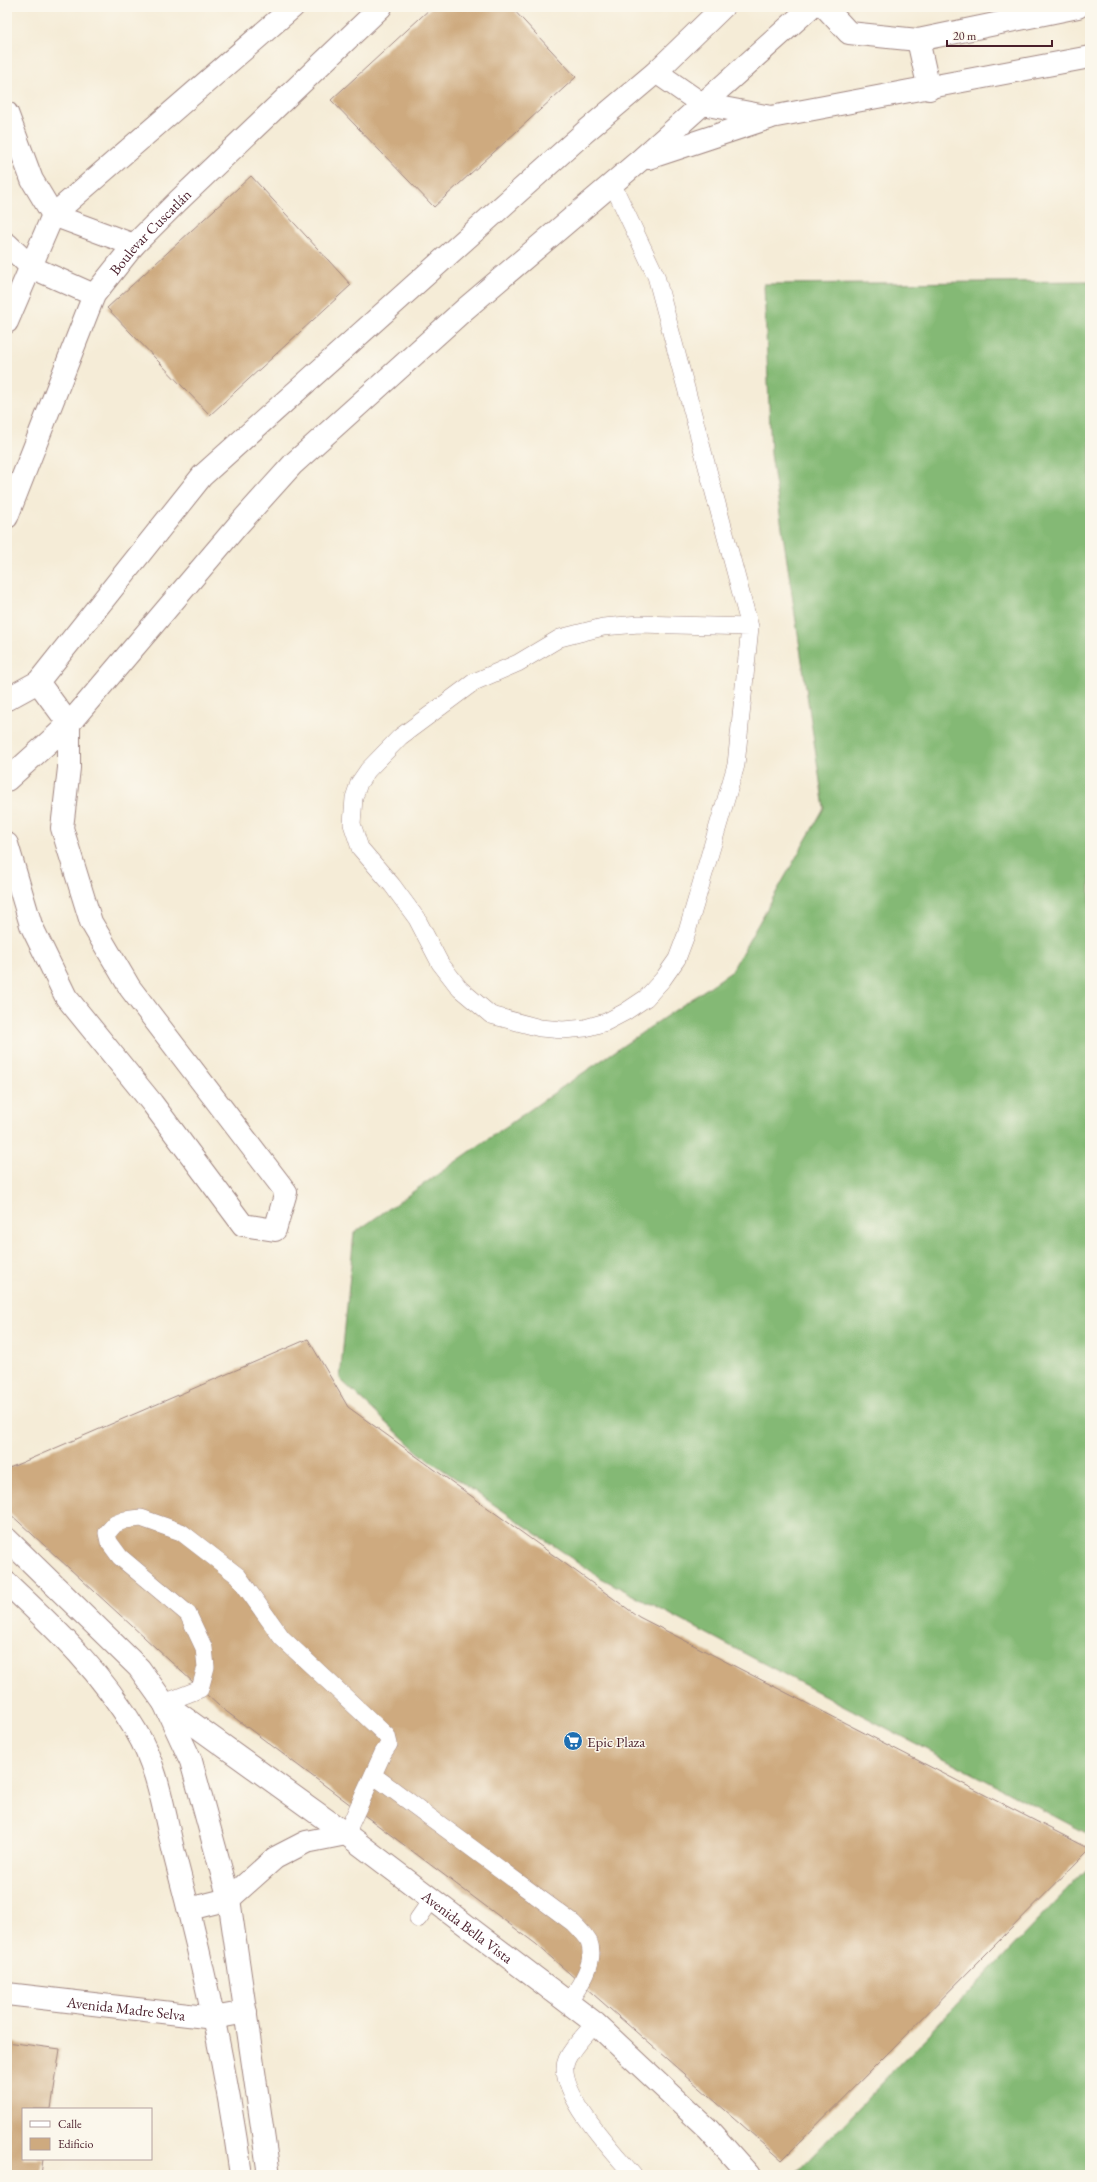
<svg xmlns="http://www.w3.org/2000/svg" width="1097" height="2182" font-family="'EB Garamond',serif">
  <style>
    .forest { fill: #84b974; stroke: #676c50 }
    .building { fill: #ceaa7f }
    .lines { fill: none; stroke-linecap: round; stroke-linejoin: round }
    .service-casing { stroke: #a08681; stroke-width: 18 }
    .minor-casing { stroke: #a08681; stroke-width: 24 }
    .tertiary-casing { stroke: #a08681; stroke-width: 24 }
    .service { stroke: #fff; stroke-width: 17 }
    .minor { stroke: #fff; stroke-width: 22 }
    .tertiary { stroke: #fff; stroke-width: 22 }
    .labels { text-anchor: middle; dominant-baseline: central; stroke-width: 3; stroke-linejoin: round; paint-order: stroke }
    .street-label { font-size: 15px; fill: #4a1f2b; stroke: #fbf7ec }
    .poi-label { font-size: 15px; fill: #4a1f2b; stroke: #fbf7ec; text-anchor: start }
  </style>
  <rect width="100%" height="100%" fill="#fbf7ec"/>
  <filter id="ink" filterUnits="userSpaceOnUse"><feTurbulence type="fractalNoise" baseFrequency=".025" numOctaves="2"/><feDisplacementMap in="SourceGraphic" scale="8" xChannelSelector="R" yChannelSelector="G"/><feConvolveMatrix kernelMatrix="1 2 1 2 8 2 1 2 1" color-interpolation-filters="sRGB"/></filter>
  <filter id="wash" filterUnits="userSpaceOnUse"><feTurbulence type="fractalNoise" baseFrequency=".012" numOctaves="4" result="noise"/><feDisplacementMap in="SourceGraphic" scale="16" xChannelSelector="R" yChannelSelector="G"/><feGaussianBlur stdDeviation="0.9" result="paint"/><feColorMatrix in="noise" values="0 0 0 0 0 0 0 0 0 0 0 0 0 0 0 0 0 1.4 0 .05"/><feComposite in="paint" operator="in"/></filter>
  <g filter="url(#wash)">
    <rect width="100%" height="100%" fill="#f5ecd7"/>
    <!-- forest -->
    <path class="forest" d="M 1090,281 L 1090,1835 L 601,1578 L 420,1454 L 340,1379 L 354,1233 L 561,1088 L 731,972 L 824,808 L 771,454 L 764,284 Z
      M 1090,1866 L 1090,2175 L 794,2175 Z"/>
    <g id="blocks">
      <!-- building -->
      <path class="building" d="M 432,7 L 511,7 L 576,77 L 434,207 L 331,100 Z
        M 251,176 L 351,285 L 210,415 L 107,308 Z
        M 308,1339 L 348,1407 L 639,1617 L 1090,1849 L 782,2160 L 536,1944 L 219,1706 L 7,1511 L 7,1469 Z
        M 7,2042 L 60,2049 L 51,2109 L 23,2109 L 23,2159 L 43,2159 L 41,2175 L 7,2175 Z"/>
    </g>
  </g>
  <g filter="url(#ink)">
    <use href="#blocks" fill-opacity="0" stroke="#a08681" stroke-width="1"/>
    <g class="lines">
      <!-- service casing -->
      <g class="service-casing">
        <path id="service" d="M 612,183 L 656,276 L 750,627 L 736,765 L 686,935 L 677,959 L 663,979 L 646,998 L 625,1012 L 606,1022 L 585,1028 L 563,1030 L 540,1028 L 491,1015 L 460,989 L 440,963 L 417,919 L 392,885 L 360,848 L 352,824 L 354,798 L 359,783 L 368,770 L 400,737 L 474,682 L 518,663 L 560,638 L 603,627 L 639,624 L 750,627
          M 164,1703 L 200,1689 L 206,1667 L 204,1648 L 188,1614 L 120,1557 L 109,1542 L 107,1533 L 115,1524 L 125,1520 L 141,1518 L 181,1532 L 238,1576 L 282,1638 L 387,1736 L 389,1744 L 383,1753 L 346,1834
          M 373,1775 L 573,1923 C 579,1929 585,1935 589,1942 C 597,1962 579,1987 568,2003
          M 418,1919 L 432,1899
          M 595,2023 C 586,2034 573,2046 567,2059 C 553,2089 614,2152 633,2175"/>
      </g>
      <!-- minor casing -->
      <g class="minor-casing">
        <g id="minor">
          <path d="M 723,7 L 656,72 L 702,104 L 771,117 L 1090,57"/>
          <path d="M 825,7 L 849,33 L 918,40 L 1078,7"/>
          <path d="M 918,40 L 929,89"/>
          <path d="M 7,113 L 32,180 L 53,215 L 134,245"/>
          <path d="M 648,158 L 769,118"/>
          <path d="M 7,244 L 31,267 L 94,295"/>
          <path d="M 7,699 L 38,682 L 202,476 L 585,132 L 656,72"/>
          <path d="M 7,780 L 69,724 L 238,525 L 293,464 L 465,309 L 639,161 L 811,7"/>
          <path d="M 7,844 L 31,925 L 66,997 L 152,1103 L 243,1225 L 275,1230 L 286,1192 L 130,988 L 91,922 L 62,828 L 69,768 L 69,724 L 38,682"/>
          <path id="s1" d="M 164,1703 L 346,1834 L 595,2023 L 708,2129 L 749,2175"/>
          <path id="s2" d="M 7,1994 L 214,2018 L 246,2012"/>
        </g>
      </g>
      <!-- tertiary casing -->
      <g class="tertiary-casing">
        <g id="tertiary">
          <path d="M 7,322 L 53,215 L 293,7"/>
          <path id="s3" d="M 7,517 L 94,295 L 134,245 L 178,201 L 381,7"/>
          <path d="M 7,1539 L 139,1668 L 164,1703 L 191,1761 L 229,1899 L 269,2175"/>
          <path d="M 7,1583 C 58,1631 100,1670 136,1731 C 158,1767 164,1813 174,1853 C 202,1959 226,2066 241,2175"/>
          <path d="M 189,1909 L 229,1899 L 275,1858 L 306,1842 L 346,1834"/>
        </g>
      </g>
      <!-- service -->
      <use href="#service" class="service"/>
      <!-- minor -->
      <use href="#minor" class="minor"/>
      <!-- tertiary -->
      <use href="#tertiary" class="tertiary"/>
    </g>
  </g>
  <!-- icons -->
  <defs>
    <g id="supermarket-disc" transform="scale(1)"><circle r="9.5" fill="#1f6fb2" stroke="#fbf7ec"/><path d="M-6-5.5h2.5l.6 2H6L4.5 2H-2.5L-4.4-4H-6ZM-1.5 3.2a1.3 1.3 0 1 0 .1 0ZM3 3.2a1.3 1.3 0 1 0 .1 0Z" fill="#fff"/></g>
  </defs>
  <g fill-rule="evenodd">
    <use href="#supermarket-disc" x="573" y="1741"/>
  </g>
  <g class="labels">
    <!-- street labels -->
    <g class="street-label">
      <text stroke="none"><textPath href="#s3" startOffset="323">Boulevar Cuscatlán</textPath></text>
      <text stroke="none"><textPath href="#s1" startOffset="377">Avenida Bella Vista</textPath></text>
      <text stroke="none"><textPath href="#s2" startOffset="120">Avenida Madre Selva</textPath></text>
    </g>
    <!-- poi labels -->
    <g class="poi-label">
      <text x="587" y="1741">Epic Plaza</text>
    </g>
  </g>
  <!-- margin -->
  <rect width="1097" height="2182" fill="none" stroke="#fbf7ec" stroke-width="24"/>
  <!-- legend -->
  <rect x="22" y="2108" width="130" height="52" fill="#fbf7ec" stroke="#b4a19f"/>
  <rect x="30" y="2121" width="20" height="6" fill="#ffffff" stroke="#b4a19f"/>
  <text x="58" y="2128" font-size="12" fill="#4a1f2b">Calle</text>
  <rect x="30" y="2138" width="20" height="12" fill="#ceaa7f" stroke="#b4a19f"/>
  <text x="58" y="2148" font-size="12" fill="#4a1f2b">Edificio</text>
  <!-- scale -->
  <path d="M947 40v6h105v-6" fill="none" stroke="#4a1f2b" stroke-width="2"/>
  <text x="953" y="40" font-size="12" fill="#4a1f2b" stroke="#fbf7ec" stroke-width="3" paint-order="stroke">20 m</text>
</svg>
